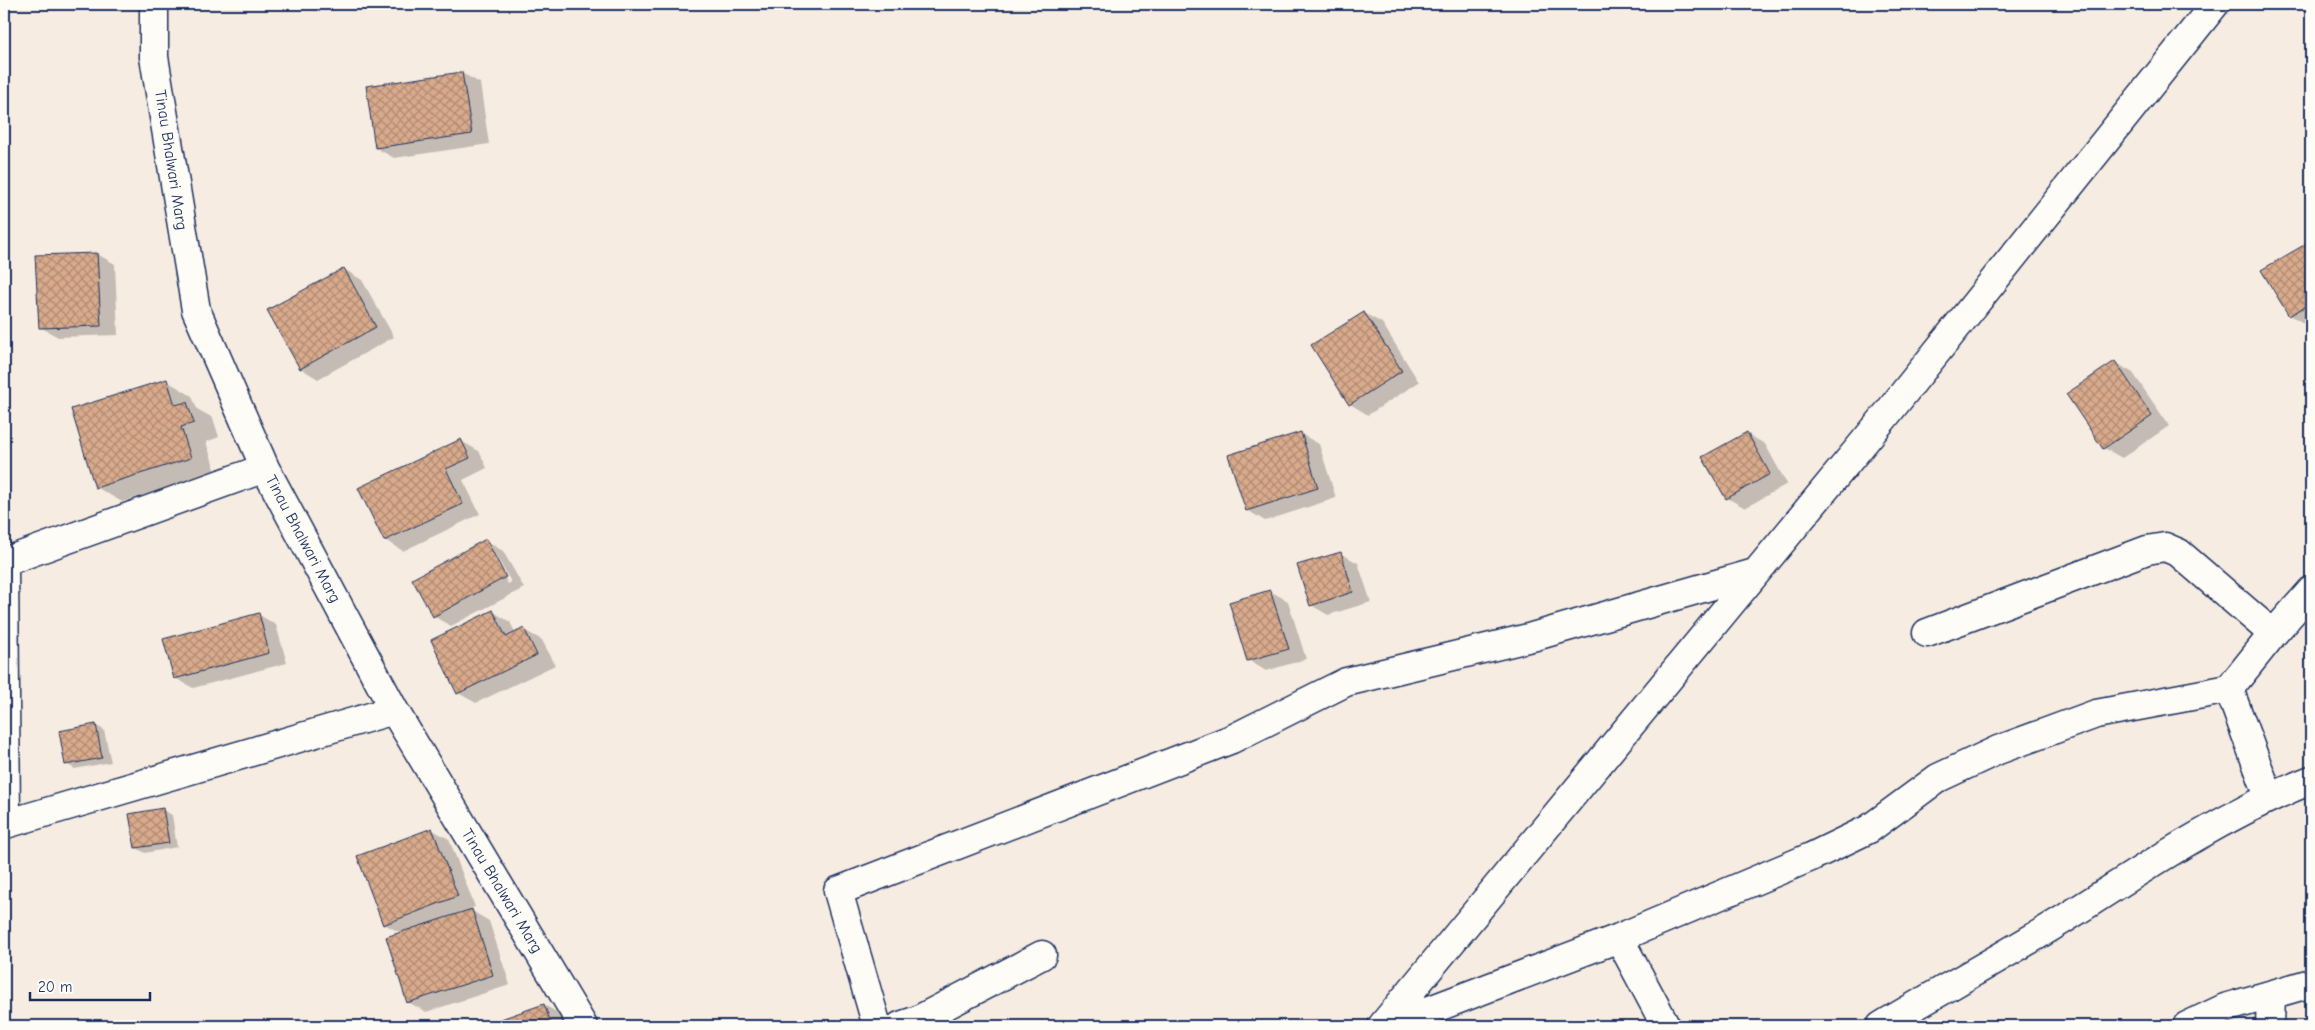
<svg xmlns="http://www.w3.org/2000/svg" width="2315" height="1030" font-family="'Comic Neue',sans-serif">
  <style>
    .shadow { fill: #0003; fill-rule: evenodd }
    .building { fill: url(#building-cross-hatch); stroke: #1b2f5e }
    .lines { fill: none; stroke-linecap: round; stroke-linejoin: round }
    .minor-casing { stroke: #1b2f5e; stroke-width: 31 }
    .minor { stroke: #fdfcf7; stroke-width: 28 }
    .labels { text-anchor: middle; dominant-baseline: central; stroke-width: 4; stroke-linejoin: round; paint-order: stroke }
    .street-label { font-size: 16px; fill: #1b2f5e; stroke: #fdfcf7 }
  </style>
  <defs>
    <pattern id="building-cross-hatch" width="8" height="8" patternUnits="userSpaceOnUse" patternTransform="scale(1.25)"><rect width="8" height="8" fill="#d9aa8b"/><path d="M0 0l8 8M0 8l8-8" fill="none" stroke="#af8b75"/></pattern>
  </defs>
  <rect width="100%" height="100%" fill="#f6ece1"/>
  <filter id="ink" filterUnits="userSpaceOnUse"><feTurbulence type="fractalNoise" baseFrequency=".02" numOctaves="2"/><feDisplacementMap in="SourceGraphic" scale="10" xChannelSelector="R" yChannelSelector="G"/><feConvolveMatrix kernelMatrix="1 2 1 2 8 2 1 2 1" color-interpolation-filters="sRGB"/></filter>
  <g filter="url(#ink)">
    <!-- shadow -->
    <path class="shadow" d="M 462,73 L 480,83 L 489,144 L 394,158 L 376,148 L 367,87 Z
      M 2311,242 L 2311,324 L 2308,326 L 2290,315 L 2263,270 Z
      M 97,254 L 115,264 L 118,335 L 58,337 L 40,327 Z
      M 344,269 L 362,280 L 394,337 L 318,379 L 300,368 Z
      M 1364,313 L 1382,323 L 1419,382 L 1368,415 L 1350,404 Z
      M 2115,362 L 2133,373 L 2169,426 L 2122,458 L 2104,448 Z
      M 167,381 L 192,396 L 197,409 L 213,418 L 219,437 L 206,442 L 216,472 L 122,502 L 96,487 Z
      M 1301,434 L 1319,444 L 1336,498 L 1265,521 L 1247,510 Z
      M 1747,434 L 1765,444 L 1787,484 L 1745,508 L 1727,498 Z
      M 461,441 L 479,451 L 487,468 L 463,480 L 480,514 L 403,551 L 385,540 Z
      M 486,541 L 503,551 L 524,588 L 451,626 L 433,616 ZM 492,554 L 495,554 L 511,582 L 508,584 Z
      M 1340,553 L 1358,563 L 1371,602 L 1328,615 L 1311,605 Z
      M 1270,591 L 1288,601 L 1306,659 L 1266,671 L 1248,660 Z
      M 492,611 L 510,622 L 516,634 L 524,630 L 542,640 L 555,665 L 476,703 L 458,693 Z
      M 258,614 L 276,625 L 287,663 L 193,688 L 175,678 Z
      M 95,725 L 104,730 L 111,762 L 75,769 L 66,764 Z
      M 163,810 L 172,815 L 177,847 L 145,853 L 136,848 Z
      M 431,829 L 449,839 L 475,907 L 469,909 L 489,921 L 510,985 L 426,1012 L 408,1002 L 401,933 L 384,924 Z
      M 544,1005 L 562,1015 L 566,1026 L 484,1026 Z"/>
    <!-- building -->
    <path class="building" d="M 462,72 L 472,134 L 375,148 L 366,86 Z
      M 2311,241 L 2311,303 L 2289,316 L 2261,270 Z
      M 97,253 L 101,326 L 39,328 L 35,255 Z
      M 344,268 L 376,327 L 300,369 L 267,310 Z
      M 1364,312 L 1402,371 L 1349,405 L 1311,345 Z
      M 2115,361 L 2152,416 L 2103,449 L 2066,394 Z
      M 167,379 L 175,405 L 187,402 L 194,423 L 181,427 L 191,458 L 95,488 L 71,409 Z
      M 1301,432 L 1318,488 L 1246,511 L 1228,455 Z
      M 1747,432 L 1770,474 L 1726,499 L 1702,457 Z
      M 461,439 L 470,458 L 446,469 L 463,504 L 384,541 L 358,488 Z
      M 486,539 L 506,577 L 433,617 L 412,579 Z
      M 1341,552 L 1353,592 L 1310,606 L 1297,565 Z
      M 1270,590 L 1289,649 L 1247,661 L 1229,602 Z
      M 493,610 L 506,637 L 524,628 L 537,655 L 457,694 L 431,640 Z
      M 259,613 L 269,653 L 174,679 L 163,639 Z
      M 96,724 L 102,758 L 65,765 L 59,731 Z
      M 163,808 L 169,843 L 135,848 L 129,814 Z
      M 432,828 L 458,896 L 383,925 L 357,856 Z
      M 472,909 L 493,975 L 407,1003 L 386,937 Z
      M 544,1004 L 552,1026 L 481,1026 Z"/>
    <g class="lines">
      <!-- minor casing -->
      <g class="minor-casing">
        <path id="minor" d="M 154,4 L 154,57 L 196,310 L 265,468 L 394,710 L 583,1026
          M 265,468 L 4,562 L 6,824 L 394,710
          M 1927,633 L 2147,550 L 2165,547 L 2179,553 L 2273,634
          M 2269,797 L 2229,689 L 2273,634 L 2311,591
          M 1619,938 L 1666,1026
          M 877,1026 L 838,891 L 1232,739 L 1346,682 L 1532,637 L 1755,573
          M 900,1026 L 918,1020 L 1042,955
          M 1382,1026 L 1883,419 L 2215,4
          M 1388,1026 L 1619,938 L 1811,857 L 1869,829 L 1938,778 L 1998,750 L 2096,714 L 2229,689
          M 1881,1026 C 1942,990 2004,956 2064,919 C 2144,868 2223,815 2311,780
          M 2187,1026 L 2225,1008 L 2311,983
          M 2270,1026 L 2271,995"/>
      </g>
      <!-- minor -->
      <use href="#minor" class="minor"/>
    </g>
  </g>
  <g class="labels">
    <!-- street labels -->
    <g class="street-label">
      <text transform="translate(171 160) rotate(81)">Tinau Bhalwari Marg</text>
      <text transform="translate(303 539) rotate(62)">Tinau Bhalwari Marg</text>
      <text transform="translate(502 891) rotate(59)">Tinau Bhalwari Marg</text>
    </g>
  </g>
  <!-- margin -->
  <rect width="2315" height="1030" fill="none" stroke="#fdfcf7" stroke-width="20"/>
  <rect x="10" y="10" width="2295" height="1010" fill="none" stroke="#1b2f5e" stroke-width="2" filter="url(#ink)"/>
  <!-- scale -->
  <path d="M30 992v8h120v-8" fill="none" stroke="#1b2f5e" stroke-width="2.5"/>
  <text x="38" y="992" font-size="15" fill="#1b2f5e" stroke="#fdfcf7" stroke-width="4" paint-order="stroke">20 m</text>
</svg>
